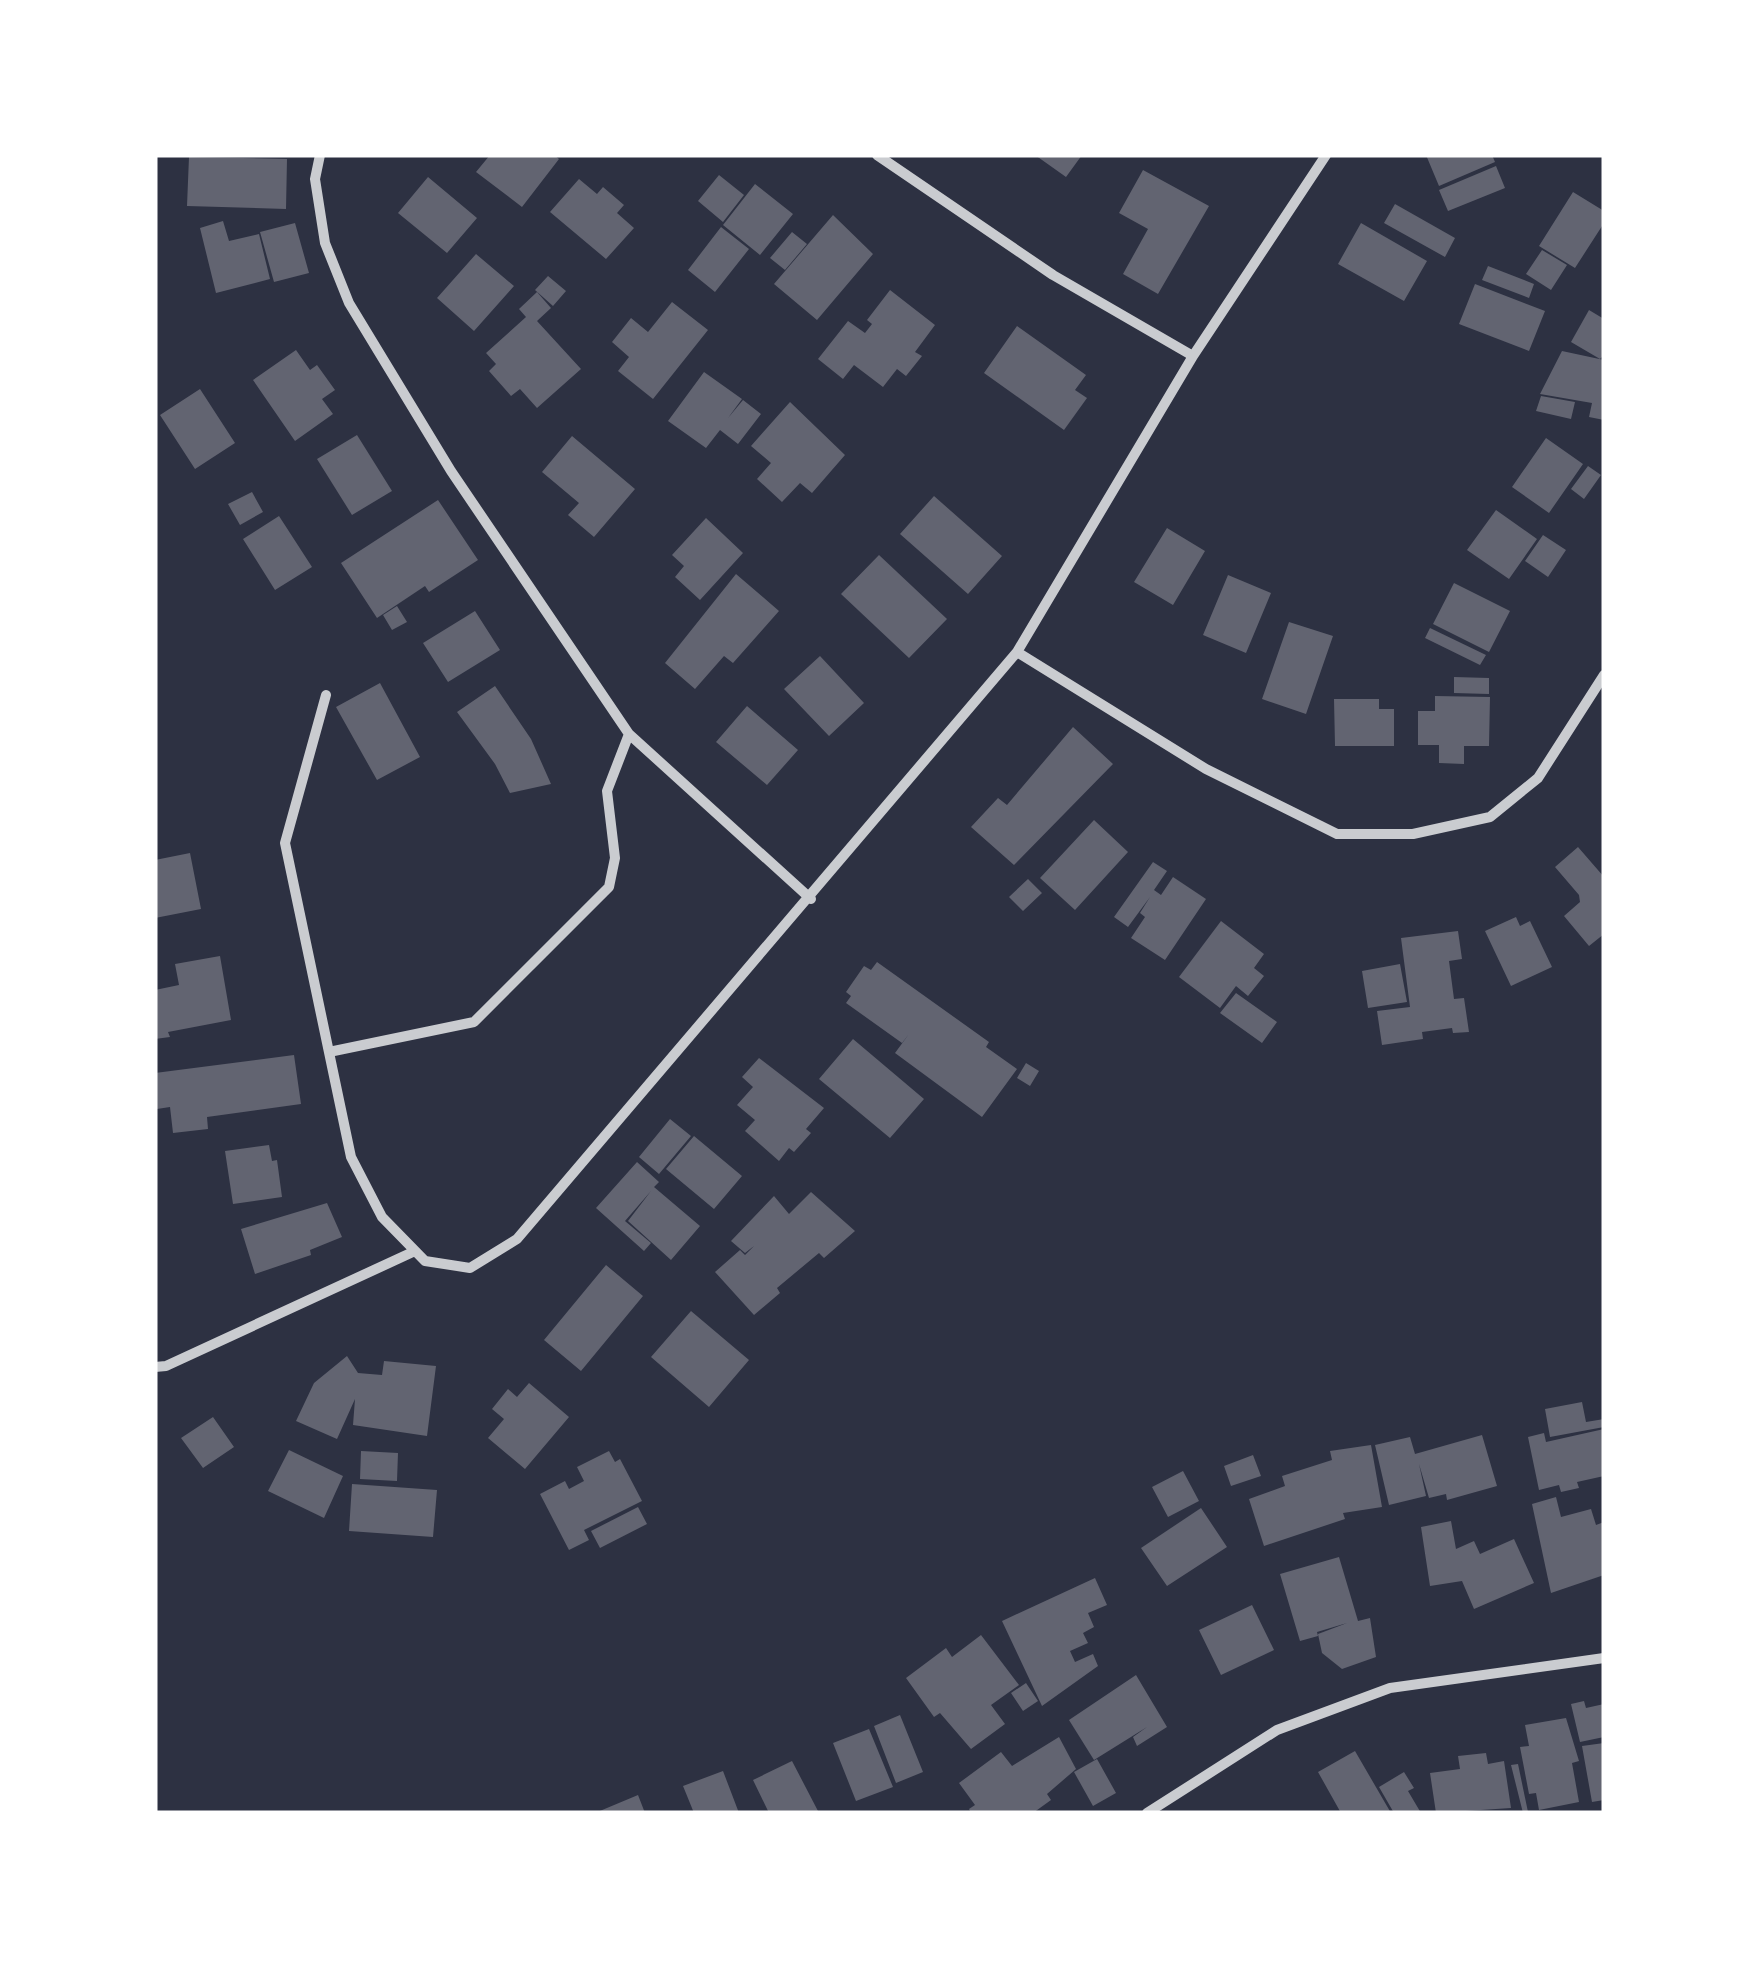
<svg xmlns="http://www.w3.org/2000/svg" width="1759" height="1968" font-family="Georgia,serif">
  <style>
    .building { fill: #626471 }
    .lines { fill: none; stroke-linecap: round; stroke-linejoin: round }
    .minor { stroke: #caccd0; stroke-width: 10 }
  </style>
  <rect width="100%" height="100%" fill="#2d3142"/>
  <!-- building -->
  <path class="building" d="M 490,155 L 554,155 L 559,159 L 522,207 L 476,172 Z
    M 1035,155 L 1082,155 L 1066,177 Z
    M 1426,155 L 1492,155 L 1495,162 L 1439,186 Z
    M 189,157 L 287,159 L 286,209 L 187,206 Z
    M 1496,166 L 1505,188 L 1448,211 L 1439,190 Z
    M 1143,170 L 1209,206 L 1158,294 L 1123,274 L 1148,229 L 1119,213 Z
    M 719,175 L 744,195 L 723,222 L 698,201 Z
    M 428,177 L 477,218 L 447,253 L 398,213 Z
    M 579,179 L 597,194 L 603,187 L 624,205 L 617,213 L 634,228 L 606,259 L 550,212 Z
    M 755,184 L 793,214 L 760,255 L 723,225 Z
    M 1573,192 L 1604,211 L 1604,223 L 1575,268 L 1539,246 Z
    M 1395,204 L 1455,238 L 1445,257 L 1384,223 Z
    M 833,215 L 873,254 L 817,320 L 774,284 Z
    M 223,221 L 229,241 L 259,234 L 270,279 L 216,293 L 200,228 Z
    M 295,223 L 309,273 L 274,282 L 260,232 Z
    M 1361,223 L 1427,261 L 1404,301 L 1338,264 Z
    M 721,227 L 749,249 L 715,292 L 688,270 Z
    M 792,232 L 807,244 L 785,270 L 770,258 Z
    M 1542,250 L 1567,265 L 1551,290 L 1526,274 Z
    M 476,254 L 514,286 L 474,331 L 437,298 Z
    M 1488,266 L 1534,284 L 1529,298 L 1482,280 Z
    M 548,276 L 566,291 L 553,306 L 535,290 Z
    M 1475,284 L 1545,311 L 1529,351 L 1459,324 Z
    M 890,290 L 935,325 L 915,352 L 922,356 L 906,376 L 897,369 L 883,387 L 854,365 L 843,379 L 818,359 L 848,321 L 865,333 L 872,324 L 867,320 Z
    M 537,292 L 551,308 L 537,321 L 581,369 L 537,408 L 520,389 L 511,396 L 489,371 L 496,364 L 486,353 L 526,317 L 519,309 Z
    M 672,302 L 708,330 L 653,399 L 618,371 L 629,357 L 612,342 L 631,318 L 648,332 Z
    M 1589,310 L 1604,319 L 1604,355 L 1600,359 L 1571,342 Z
    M 1017,326 L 1086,375 L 1075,390 L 1087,398 L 1064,430 L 984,373 Z
    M 296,350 L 310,370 L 317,365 L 335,390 L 322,399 L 333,414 L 295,441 L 253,380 Z
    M 1562,351 L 1604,360 L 1604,420 L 1589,417 L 1592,403 L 1540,394 Z
    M 704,372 L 742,399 L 728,418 L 743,400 L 761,414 L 738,444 L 720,430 L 706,448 L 668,421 Z
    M 200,389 L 235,443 L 195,469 L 160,415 Z
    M 1541,396 L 1575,402 L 1571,419 L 1536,411 Z
    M 790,402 L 845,455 L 812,493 L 800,483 L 782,502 L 757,479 L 771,463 L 751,446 Z
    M 357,435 L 392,491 L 352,515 L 317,459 Z
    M 572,436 L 635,489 L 594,537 L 568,515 L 579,503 L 542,472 Z
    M 1546,438 L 1583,464 L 1549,513 L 1512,487 Z
    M 1588,466 L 1601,475 L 1584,499 L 1571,489 Z
    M 252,492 L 263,512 L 240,525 L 228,504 Z
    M 934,496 L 1002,556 L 968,594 L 900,534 Z
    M 438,500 L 478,560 L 429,592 L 425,586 L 377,618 L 341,563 Z
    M 1496,510 L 1537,539 L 1509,579 L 1467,550 Z
    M 279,516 L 312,567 L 275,590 L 243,539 Z
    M 706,518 L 743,553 L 700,600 L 675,577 L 684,566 L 672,555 Z
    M 1167,528 L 1205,551 L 1173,605 L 1134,582 Z
    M 1543,535 L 1566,550 L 1548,577 L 1525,561 Z
    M 879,555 L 947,619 L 909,658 L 841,594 Z
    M 736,574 L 779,611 L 733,663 L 724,656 L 695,689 L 665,663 Z
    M 1228,575 L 1271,593 L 1246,653 L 1203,635 Z
    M 1454,583 L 1510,611 L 1489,652 L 1433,624 Z
    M 397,606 L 407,622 L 392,630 L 383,615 Z
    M 475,611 L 500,650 L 448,682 L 423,643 Z
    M 1289,622 L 1333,636 L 1306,714 L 1262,699 Z
    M 1430,628 L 1486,655 L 1480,665 L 1425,638 Z
    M 820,656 L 864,703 L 829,736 L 784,689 Z
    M 1454,677 L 1489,678 L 1489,694 L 1454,693 Z
    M 380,683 L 420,757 L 377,780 L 336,707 Z
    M 495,686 L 531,739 L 551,784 L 510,793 L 495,764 L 457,712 Z
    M 1435,696 L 1490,697 L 1489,746 L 1464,746 L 1464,764 L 1439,763 L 1439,745 L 1418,745 L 1418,711 L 1435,711 Z
    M 1334,699 L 1379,699 L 1379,709 L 1394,709 L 1394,746 L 1335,746 Z
    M 747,706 L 798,750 L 767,785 L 716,742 Z
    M 1073,727 L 1113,764 L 1014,865 L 971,827 L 998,798 L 1007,805 Z
    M 1094,820 L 1128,852 L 1075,910 L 1040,878 Z
    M 1578,847 L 1604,877 L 1604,934 L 1589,946 L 1564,916 L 1580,902 L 1579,895 L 1555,867 Z
    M 190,853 L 201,909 L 155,918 L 155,860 Z
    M 1153,862 L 1167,871 L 1154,890 L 1161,895 L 1173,877 L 1206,899 L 1165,960 L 1131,938 L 1145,917 L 1140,913 L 1150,897 L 1128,927 L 1114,917 Z
    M 1028,879 L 1042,893 L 1023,911 L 1009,897 Z
    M 1516,917 L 1520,926 L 1530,921 L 1552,967 L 1511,986 L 1485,931 Z
    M 1221,921 L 1264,954 L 1254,968 L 1264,976 L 1248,996 L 1236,986 L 1220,1008 L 1179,977 Z
    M 1458,931 L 1462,959 L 1449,961 L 1454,999 L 1464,998 L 1469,1032 L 1453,1033 L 1452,1028 L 1422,1032 L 1423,1039 L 1382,1045 L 1377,1011 L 1410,1007 L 1401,938 Z
    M 220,956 L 231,1020 L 168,1032 L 170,1037 L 155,1039 L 155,990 L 179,985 L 175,964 Z
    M 877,962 L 989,1042 L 986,1047 L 1017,1069 L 982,1117 L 895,1053 L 909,1034 L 902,1043 L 846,1003 L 851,996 L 846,992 L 864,966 L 871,970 Z
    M 1400,964 L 1407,1002 L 1368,1008 L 1362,971 Z
    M 1236,993 L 1277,1022 L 1262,1043 L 1220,1013 Z
    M 853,1039 L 924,1099 L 890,1138 L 819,1079 Z
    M 294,1055 L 301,1104 L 207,1117 L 208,1129 L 173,1133 L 170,1107 L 157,1109 L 155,1073 Z
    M 759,1058 L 824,1108 L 806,1129 L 811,1133 L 794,1152 L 789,1148 L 779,1161 L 745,1131 L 755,1120 L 737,1105 L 753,1087 L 742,1077 Z
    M 1026,1063 L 1039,1071 L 1030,1086 L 1017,1078 Z
    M 670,1119 L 691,1136 L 659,1174 L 639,1157 Z
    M 694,1136 L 742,1176 L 714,1209 L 666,1169 Z
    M 269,1145 L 272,1161 L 277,1160 L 282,1197 L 233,1204 L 225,1151 Z
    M 637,1162 L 659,1182 L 654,1187 L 700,1226 L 671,1260 L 628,1221 L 651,1191 L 625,1221 L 651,1243 L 644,1251 L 596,1208 Z
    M 811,1192 L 855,1231 L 824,1258 L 819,1253 L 777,1288 L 780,1293 L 754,1315 L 715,1272 L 740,1250 L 745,1255 L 754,1246 L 745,1253 L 731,1241 L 774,1196 L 789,1214 Z
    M 327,1203 L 342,1237 L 310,1250 L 311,1255 L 255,1274 L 241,1229 Z
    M 606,1265 L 643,1296 L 581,1371 L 544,1340 Z
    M 691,1311 L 749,1360 L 709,1407 L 651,1357 Z
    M 347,1356 L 358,1373 L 382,1375 L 384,1361 L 436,1366 L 427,1436 L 353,1425 L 355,1399 L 337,1439 L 296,1421 L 314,1383 Z
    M 529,1383 L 569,1417 L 525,1469 L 488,1438 L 504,1419 L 492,1409 L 508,1389 L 517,1397 Z
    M 1582,1402 L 1586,1422 L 1604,1419 L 1604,1427 L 1550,1437 L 1545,1409 Z
    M 213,1417 L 234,1447 L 203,1468 L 181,1438 Z
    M 1604,1429 L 1604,1476 L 1577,1482 L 1579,1488 L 1561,1492 L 1559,1485 L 1539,1490 L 1528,1437 L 1544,1433 L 1546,1442 Z
    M 1482,1435 L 1497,1486 L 1447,1500 L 1446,1494 L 1429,1498 L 1419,1464 L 1426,1496 L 1389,1505 L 1375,1445 L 1410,1437 L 1415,1454 Z
    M 1371,1445 L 1382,1507 L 1343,1513 L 1345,1519 L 1264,1546 L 1249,1499 L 1285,1486 L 1282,1476 L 1332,1460 L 1330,1451 Z
    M 289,1450 L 343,1476 L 324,1518 L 268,1491 Z
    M 361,1451 L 398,1453 L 397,1481 L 360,1479 Z
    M 609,1451 L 615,1462 L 620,1459 L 642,1501 L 584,1530 L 589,1540 L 569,1550 L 540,1494 L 565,1481 L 569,1489 L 584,1481 L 577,1467 Z
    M 1253,1455 L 1261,1476 L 1231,1486 L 1224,1466 Z
    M 1183,1471 L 1199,1501 L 1168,1517 L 1152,1487 Z
    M 352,1484 L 437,1490 L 433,1537 L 349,1531 Z
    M 1556,1497 L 1561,1517 L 1591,1509 L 1596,1525 L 1604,1522 L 1604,1575 L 1551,1593 L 1532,1504 Z
    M 638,1507 L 647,1524 L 600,1548 L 591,1531 Z
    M 1201,1508 L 1227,1547 L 1167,1586 L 1141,1548 Z
    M 1451,1521 L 1456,1549 L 1474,1541 L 1480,1554 L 1514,1539 L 1534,1583 L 1474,1609 L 1462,1581 L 1430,1586 L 1421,1527 Z
    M 1339,1557 L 1358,1621 L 1370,1618 L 1376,1657 L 1342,1669 L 1322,1653 L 1318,1634 L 1347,1623 L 1317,1632 L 1318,1636 L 1300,1641 L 1280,1574 Z
    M 1095,1578 L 1107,1605 L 1088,1613 L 1094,1627 L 1083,1633 L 1088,1643 L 1070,1651 L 1075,1662 L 1093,1654 L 1098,1666 L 1042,1706 L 1002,1621 Z
    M 1252,1605 L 1274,1650 L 1221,1675 L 1199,1630 Z
    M 981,1635 L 1019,1685 L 991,1705 L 1005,1724 L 971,1749 L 940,1713 L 934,1717 L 906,1678 L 946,1648 L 952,1657 Z
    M 1136,1675 L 1167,1727 L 1137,1746 L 1133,1737 L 1147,1727 L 1094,1760 L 1069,1720 Z
    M 1026,1683 L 1038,1701 L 1023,1711 L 1011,1693 Z
    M 1584,1701 L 1586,1708 L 1604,1704 L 1604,1737 L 1580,1742 L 1571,1704 Z
    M 900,1715 L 923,1772 L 896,1783 L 874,1726 Z
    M 1566,1718 L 1579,1761 L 1572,1763 L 1579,1802 L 1539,1810 L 1536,1793 L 1529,1794 L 1520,1747 L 1529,1746 L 1525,1725 Z
    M 869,1729 L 893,1787 L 856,1801 L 833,1743 Z
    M 1059,1737 L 1076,1769 L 1047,1794 L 1051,1800 L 1033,1813 L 971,1813 L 969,1809 L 975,1805 L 959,1783 L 1001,1752 L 1012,1766 Z
    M 1604,1743 L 1604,1800 L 1592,1802 L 1582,1746 Z
    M 1355,1751 L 1391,1813 L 1341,1813 L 1318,1772 Z
    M 1486,1753 L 1488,1764 L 1504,1761 L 1511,1808 L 1436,1813 L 1430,1773 L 1460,1769 L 1458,1756 Z
    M 1097,1759 L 1116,1793 L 1093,1806 L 1074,1772 Z
    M 792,1761 L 818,1811 L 815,1813 L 769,1813 L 753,1780 Z
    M 1518,1764 L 1528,1812 L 1523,1813 L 1511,1765 Z
    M 723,1771 L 739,1813 L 694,1813 L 683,1786 Z
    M 1404,1772 L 1414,1788 L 1408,1791 L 1421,1813 L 1394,1813 L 1379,1787 Z
    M 638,1795 L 645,1813 L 595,1813 Z"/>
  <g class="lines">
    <!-- minor -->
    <path class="minor" d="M 320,155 L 315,179 L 325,243 L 349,303 L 451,471 L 629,734 L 811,899
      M 877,155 L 1053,275 L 1193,356
      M 1017,652 L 1206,769 L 1337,834 L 1413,834 L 1490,817 L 1538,778 L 1604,675
      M 326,695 L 285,843 L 351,1157 L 382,1217 L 425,1261 L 470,1268 L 517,1239 L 1017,652 L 1193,356 L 1326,155
      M 329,1052 L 474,1022 L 609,887 L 615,858 L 607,791 L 629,734
      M 155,1367 L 166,1366 L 415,1251
      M 1147,1813 L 1277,1730 L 1390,1688 L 1604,1658"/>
  </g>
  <!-- border -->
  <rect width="1759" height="1968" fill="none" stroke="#ffffff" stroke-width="315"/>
</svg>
